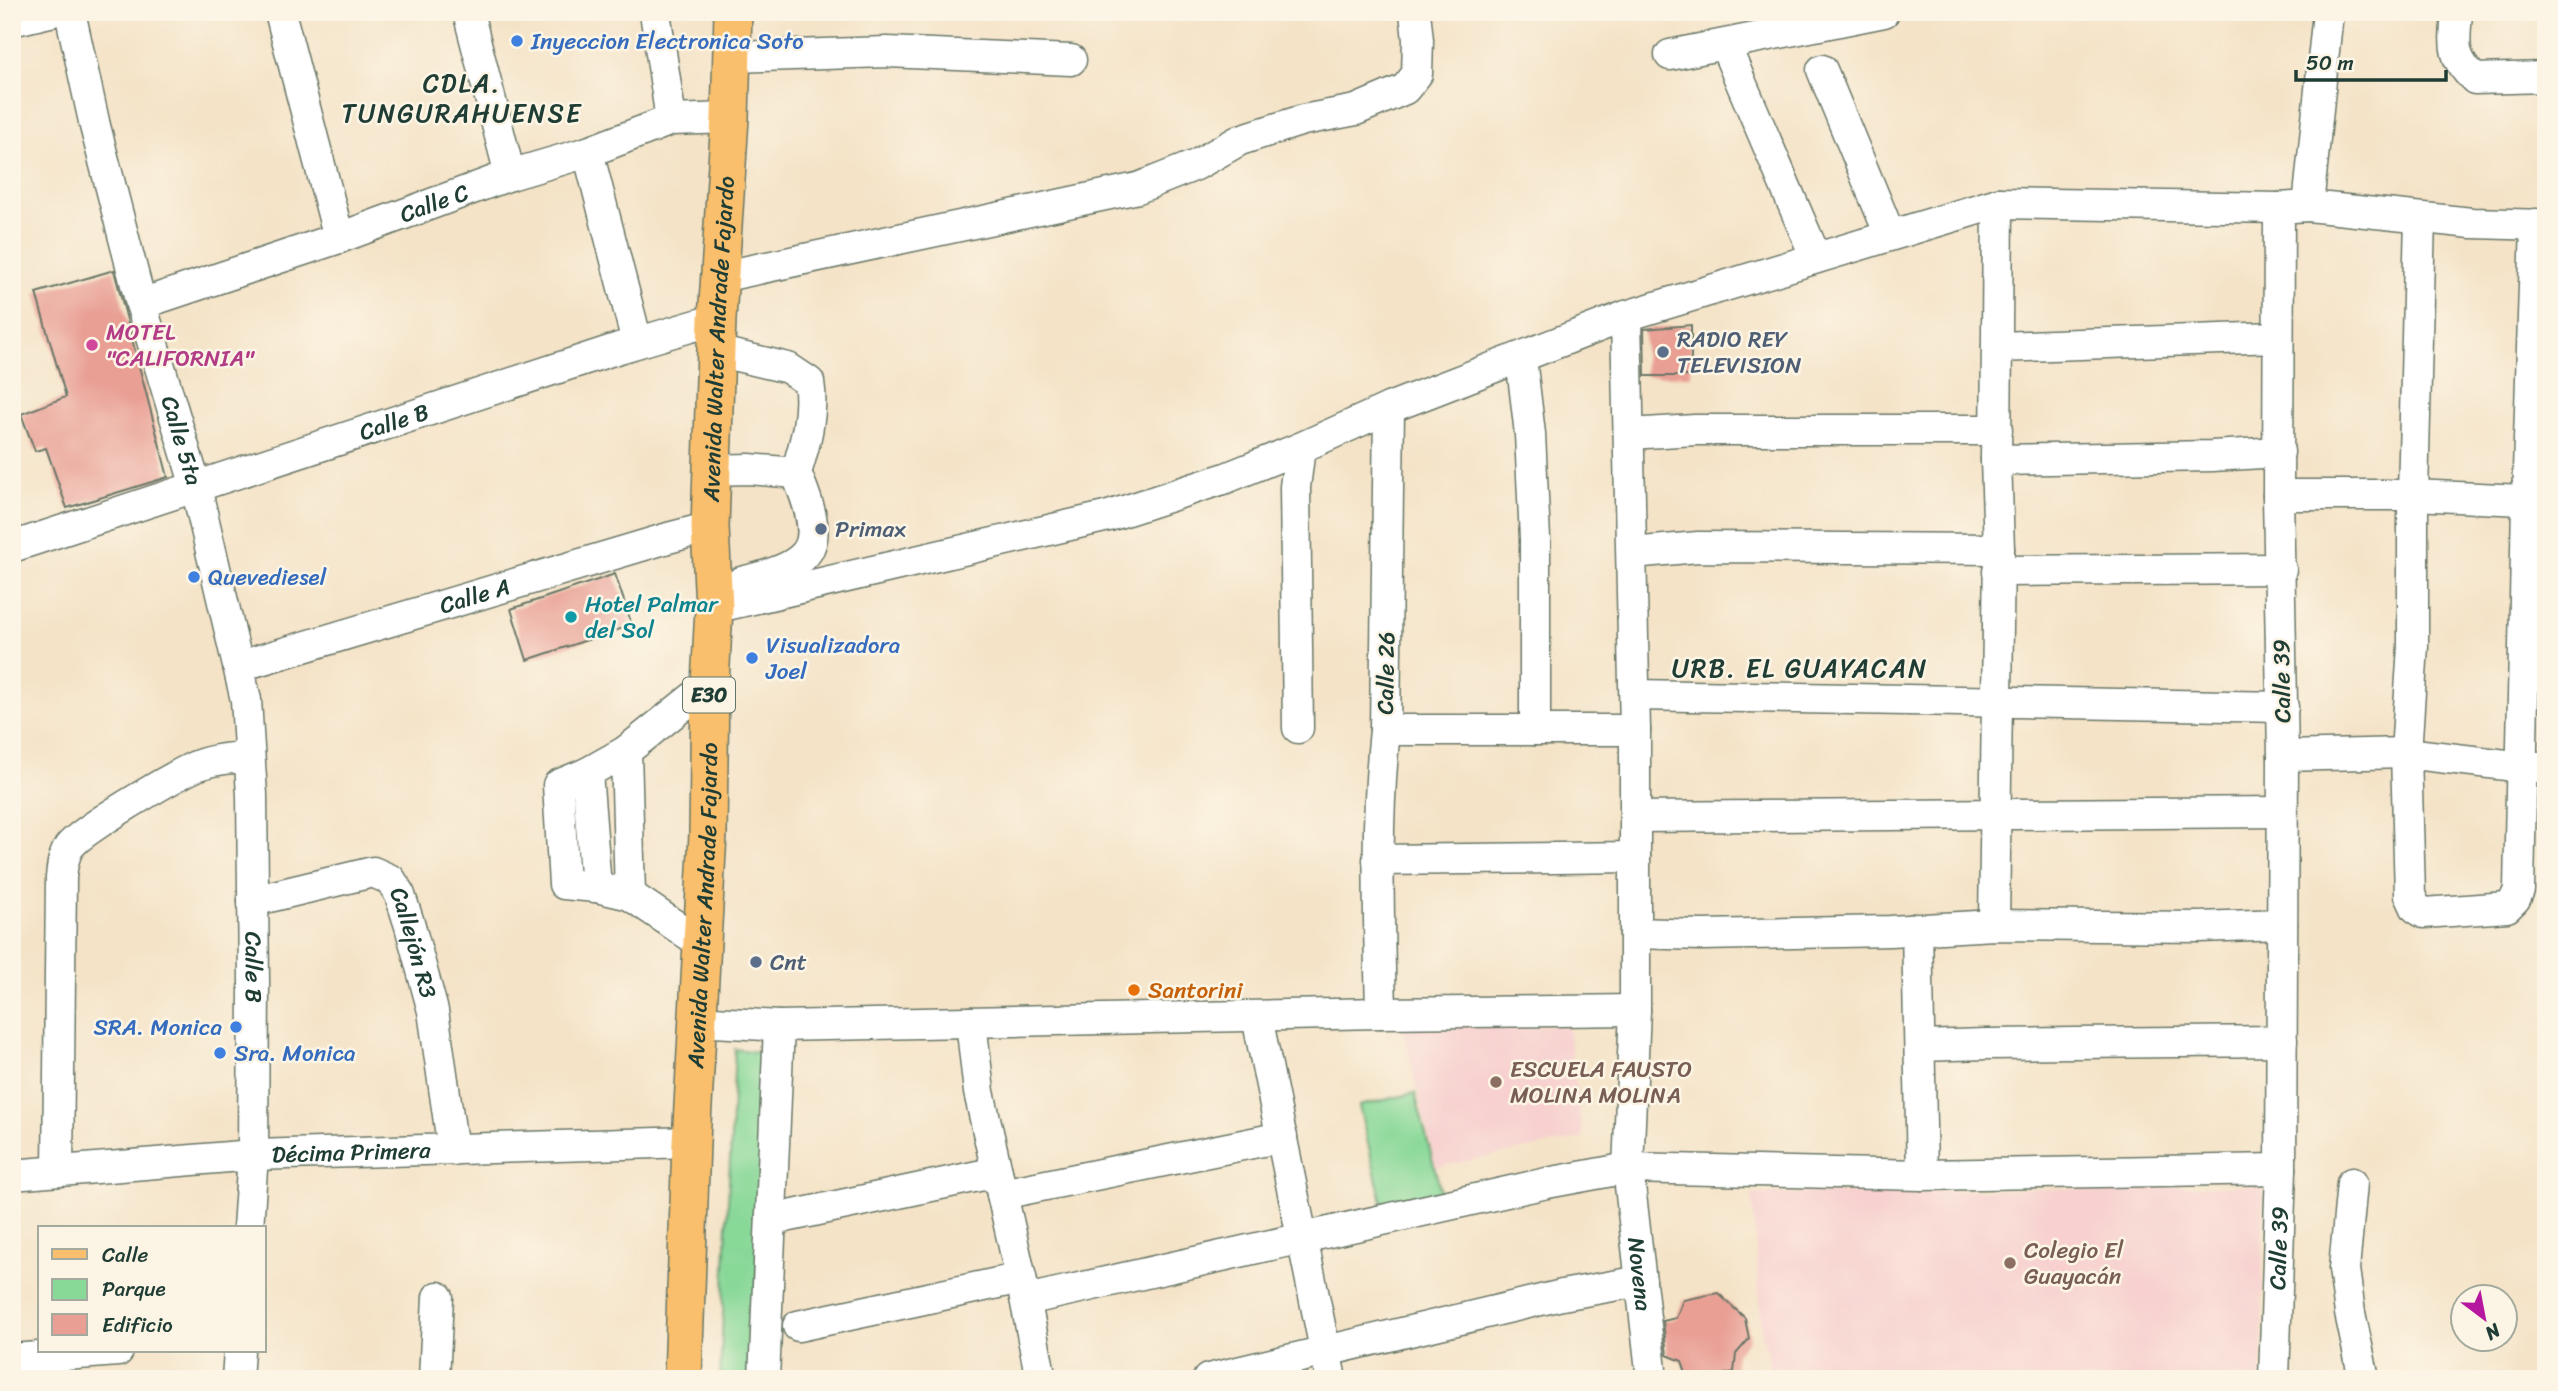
<svg xmlns="http://www.w3.org/2000/svg" width="2558" height="1391" font-family="Sriracha,sans-serif">
  <style>
    .built { fill: #f7d0cf }
    .green { fill: #88d898; stroke: #548a66; stroke-width: 2 }
    .building { fill: #e99f94 }
    .lines { fill: none; stroke-linecap: round; stroke-linejoin: round }
    .minor-casing { stroke: #6a7767; stroke-width: 33 }
    .major-casing { stroke: #6a7767; stroke-width: 40 }
    .minor { stroke: #fff; stroke-width: 30 }
    .major { stroke: #f9bf6c; stroke-width: 37 }
    .shop-dot { fill: #3f7fe0; stroke: #fcf5e5; stroke-width: 2.5 }
    .hotel-dot { fill: #d1479c; stroke: #fcf5e5; stroke-width: 2.5 }
    .service-dot { fill: #5c6f8a; stroke: #fcf5e5; stroke-width: 2.5 }
    .culture-dot { fill: #0f9aa8; stroke: #fcf5e5; stroke-width: 2.5 }
    .food-dot { fill: #e8710a; stroke: #fcf5e5; stroke-width: 2.5 }
    .education-dot { fill: #8d6e63; stroke: #fcf5e5; stroke-width: 2.5 }
    .labels { text-anchor: middle; dominant-baseline: central; stroke-width: 5; stroke-linejoin: round; paint-order: stroke }
    .shield { fill: #fcf5e5; stroke: #617469; stroke-width: 2 }
    .shield-label { font-size: 21px; font-weight: bold; fill: #1f3d34 }
    .shop-label { font-size: 23px; fill: #366cbe; stroke: #fcf5e5; text-anchor: start }
    .street-label { font-size: 23px; fill: #1f3d34; stroke: #fcf5e5 }
    .hotel-label { font-size: 23px; fill: #b23c85; stroke: #fcf5e5; text-anchor: start }
    .service-label { font-size: 23px; fill: #4e5e75; stroke: #fcf5e5; text-anchor: start }
    .culture-label { font-size: 23px; fill: #0d838f; stroke: #fcf5e5; text-anchor: start }
    .food-label { font-size: 23px; fill: #c56008; stroke: #fcf5e5; text-anchor: start }
    .education-label { font-size: 23px; fill: #785e54; stroke: #fcf5e5; text-anchor: start }
    .quarter-label { font-size: 26px; letter-spacing: 2px; fill: #1f3d34; stroke: #fcf5e5 }
  </style>
  <rect width="100%" height="100%" fill="#fcf5e5"/>
  <filter id="ink" filterUnits="userSpaceOnUse"><feTurbulence type="fractalNoise" baseFrequency=".0143" numOctaves="2"/><feDisplacementMap in="SourceGraphic" scale="14" xChannelSelector="R" yChannelSelector="G"/><feConvolveMatrix kernelMatrix="1 2 1 2 8 2 1 2 1" color-interpolation-filters="sRGB"/></filter>
  <filter id="wash" filterUnits="userSpaceOnUse"><feTurbulence type="fractalNoise" baseFrequency=".00686" numOctaves="4" result="noise"/><feDisplacementMap in="SourceGraphic" scale="28" xChannelSelector="R" yChannelSelector="G"/><feGaussianBlur stdDeviation="1.57" result="paint"/><feColorMatrix in="noise" values="0 0 0 0 0 0 0 0 0 0 0 0 0 0 0 0 0 1.4 0 .05"/><feComposite in="paint" operator="in"/></filter>
  <g filter="url(#wash)">
    <rect width="100%" height="100%" fill="#f4e3c7"/>
    <!-- built -->
    <path class="built" d="M 1568,1025 L 1583,1138 L 1436,1167 L 1402,1026 Z
      M 2263,1185 L 2262,1379 L 1772,1379 L 1762,1332 L 1752,1194 Z"/>
    <!-- green -->
    <path class="green" d="M 735,1049 L 765,1053 L 753,1379 L 720,1379 Z
      M 1415,1093 L 1441,1192 L 1383,1206 L 1359,1106 Z"/>
    <g id="blocks">
      <!-- building -->
      <path class="building" d="M 114,270 L 168,477 L 67,508 L 46,448 L 35,451 L 21,414 L 66,397 L 36,293 Z
        M 1691,325 L 1691,376 L 1645,376 L 1644,329 Z
        M 615,574 L 632,625 L 527,660 L 511,609 Z
        M 1718,1293 L 1745,1318 L 1749,1339 L 1736,1354 L 1734,1372 L 1707,1379 L 1688,1379 L 1682,1361 L 1667,1355 L 1663,1321 L 1676,1318 L 1683,1300 Z"/>
    </g>
  </g>
  <g filter="url(#ink)">
    <use href="#blocks" fill-opacity="0" stroke="#6a7767" stroke-width="2"/>
    <g class="lines">
      <!-- minor casing -->
      <g class="minor-casing">
        <g id="minor">
          <path id="s1" d="M 70,12 L 95,126 L 141,304 L 196,487 L 246,700 L 252,795 L 254,983 L 253,1155 L 248,1228"/>
          <path d="M 280,12 L 339,238"/>
          <path d="M 468,12 L 510,175"/>
          <path d="M 655,12 L 671,120"/>
          <path d="M 2457,12 C 2455,43 2450,57 2475,79 L 2546,77"/>
          <path d="M 12,21 L 50,12"/>
          <path d="M 1725,45 L 1816,258"/>
          <path d="M 1670,55 L 1884,12"/>
          <path d="M 732,57 L 887,52 L 1071,60"/>
          <path d="M 1822,70 L 1890,235"/>
          <path d="M 588,152 L 637,342"/>
          <path d="M 2308,206 L 2472,223 L 2546,225"/>
          <path d="M 2420,218 L 2413,495 L 2413,646 L 2406,753 L 2410,895 L 2416,908 L 2424,913 L 2507,907 L 2515,899 L 2519,890 L 2527,502 L 2536,224"/>
          <path d="M 720,277 L 1138,188 L 1196,165 L 1240,140 L 1303,120 L 1356,110 L 1405,89 L 1417,74 L 1418,40 L 1415,12"/>
          <path id="s2" d="M 141,304 L 339,238 L 510,175 L 588,152 L 671,120 L 730,118"/>
          <path id="s3" d="M 1626,316 L 1635,730 L 1635,1010 L 1628,1168 L 1652,1379"/>
          <path d="M 1997,347 L 2277,337"/>
          <path d="M 716,351 L 788,368 L 809,382 C 814,413 805,444 796,473"/>
          <path d="M 1521,358 L 1530,434 L 1535,539 L 1535,730"/>
          <path d="M 1389,408 L 1385,730 L 1635,730"/>
          <path d="M 1629,434 L 1695,430 L 1997,430"/>
          <path d="M 1996,460 L 2212,456 L 2279,452"/>
          <path d="M 712,470 L 749,469 L 796,473 C 827,546 818,564 741,582"/>
          <path d="M 2278,495 L 2413,495 L 2545,501"/>
          <path id="s4" d="M 12,547 L 619,348 L 717,319"/>
          <path d="M 1632,553 L 1698,547 L 1999,549"/>
          <path d="M 1998,571 L 2281,569"/>
          <path d="M 714,608 L 1109,516 L 1226,478 L 1300,448 L 1389,408 L 1626,316 L 1998,203 L 2279,208"/>
          <path id="s5" d="M 240,666 L 668,538 L 710,527"/>
          <path d="M 1635,695 L 2283,707"/>
          <path d="M 1298,728 L 1295,487 L 1300,448"/>
          <path d="M 626,751 L 630,895"/>
          <path d="M 2283,756 L 2406,753 L 2523,767 L 2546,767"/>
          <path d="M 587,773 L 596,887"/>
          <path d="M 1635,817 L 2282,812"/>
          <path d="M 1378,860 L 1635,857"/>
          <path id="s6" d="M 253,901 L 373,872 L 391,880 L 400,895 L 410,926 L 433,1011 L 453,1150"/>
          <path d="M 1994,925 L 1999,549 L 1996,460 L 1998,203"/>
          <path d="M 1917,928 L 1922,1175"/>
          <path d="M 1635,933 L 1702,935 L 1890,931 L 1994,925 L 2199,927 L 2282,924"/>
          <path d="M 701,943 L 630,895 L 596,887 L 564,884 L 558,785 L 587,773 L 626,751 L 710,684"/>
          <path d="M 1381,1013 C 1379,918 1375,825 1385,730"/>
          <path d="M 1257,1017 L 1331,1379"/>
          <path d="M 697,1021 L 779,1026 L 1381,1013 L 1635,1010"/>
          <path d="M 971,1022 L 979,1092 L 1021,1278 L 1041,1379"/>
          <path d="M 1920,1046 L 1986,1044 L 2282,1041"/>
          <path d="M 58,1171 L 61,878 C 62,867 63,857 69,847 C 81,830 174,776 196,766 C 213,759 232,758 249,757"/>
          <path id="s7" d="M 12,1175 L 253,1155 L 691,1142"/>
          <path d="M 2352,1183 L 2344,1269 L 2350,1313 L 2364,1379"/>
          <path d="M 1002,1194 L 1282,1137"/>
          <path d="M 771,1220 L 997,1172"/>
          <path d="M 1026,1300 L 1547,1183 L 1628,1168 L 1922,1175 L 2281,1169"/>
          <path d="M 798,1326 L 1021,1278"/>
          <path d="M 12,1359 L 118,1351"/>
          <path d="M 237,1379 L 239,1351"/>
          <path d="M 434,1379 L 438,1297"/>
          <path d="M 764,1379 L 779,1026"/>
          <path d="M 1208,1379 L 1562,1295 L 1641,1281"/>
          <path id="s8" d="M 2274,1379 L 2281,1169 L 2283,756 L 2278,495 L 2279,208 L 2308,206 L 2328,12"/>
        </g>
      </g>
      <!-- major casing -->
      <g class="major-casing">
        <g id="major">
          <path id="s9" d="M 683,1379 L 691,1142 L 708,834 L 710,684 L 714,608 L 710,527 L 717,319 L 730,118 L 733,12"/>
        </g>
      </g>
      <!-- minor -->
      <use href="#minor" class="minor"/>
      <!-- major -->
      <use href="#major" class="major"/>
    </g>
  </g>
  <!-- markers -->
  <g class="shop-dot">
    <circle cx="517" cy="41" r="7"/>
    <circle cx="194" cy="577" r="7"/>
    <circle cx="752" cy="658" r="7"/>
    <circle cx="236" cy="1027" r="7"/>
    <circle cx="220" cy="1053" r="7"/>
  </g>
  <circle class="hotel-dot" cx="92" cy="345" r="7"/>
  <g class="service-dot">
    <circle cx="1663" cy="352" r="7"/>
    <circle cx="821" cy="529" r="7"/>
    <circle cx="756" cy="962" r="7"/>
  </g>
  <circle class="culture-dot" cx="571" cy="617" r="7"/>
  <circle class="food-dot" cx="1134" cy="990" r="7"/>
  <g class="education-dot">
    <circle cx="1496" cy="1082" r="7"/>
    <circle cx="2010" cy="1263" r="7"/>
  </g>
  <g class="labels">
    <!-- shield labels -->
    <rect class="shield" x="683" y="677.5" width="52" height="35" rx="5"/>
    <g class="shield-label">
      <text x="709" y="695">E30</text>
    </g>
    <!-- shop labels -->
    <g class="shop-label">
      <text x="531" y="41">Inyeccion Electronica Soto</text>
      <text x="208" y="577">Quevediesel</text>
      <text x="766" y="645">Visualizadora<tspan x="766" dy="26">Joel</tspan></text>
      <text x="222" y="1027" text-anchor="end">SRA. Monica</text>
      <text x="234" y="1053">Sra. Monica</text>
    </g>
    <!-- street labels -->
    <g class="street-label">
      <text stroke="none"><textPath href="#s2" startOffset="310">Calle C</textPath></text>
      <text stroke="none"><textPath href="#s9" startOffset="1041">Avenida Walter Andrade Fajardo</textPath></text>
      <text stroke="none"><textPath href="#s4" startOffset="402">Calle B</textPath></text>
      <text stroke="none"><textPath href="#s1" startOffset="443">Calle 5ta</textPath></text>
      <text stroke="none"><textPath href="#s5" startOffset="245">Calle A</textPath></text>
      <text transform="translate(1386 673) rotate(-89)">Calle 26</text>
      <text transform="translate(2282 681) rotate(-91)">Calle 39</text>
      <text stroke="none"><textPath href="#s9" startOffset="474">Avenida Walter Andrade Fajardo</textPath></text>
      <text stroke="none"><textPath href="#s6" startOffset="210">Callejón R3</textPath></text>
      <text stroke="none"><textPath href="#s1" startOffset="978">Calle B</textPath></text>
      <text stroke="none"><textPath href="#s7" startOffset="340">Décima Primera</textPath></text>
      <text stroke="none"><textPath href="#s8" startOffset="131">Calle 39</textPath></text>
      <text stroke="none"><textPath href="#s3" startOffset="959">Novena</textPath></text>
    </g>
    <!-- hotel labels -->
    <g class="hotel-label">
      <text x="106" y="332">MOTEL<tspan x="106" dy="26">"CALIFORNIA"</tspan></text>
    </g>
    <!-- service labels -->
    <g class="service-label">
      <text x="1677" y="339">RADIO REY<tspan x="1677" dy="26">TELEVISION</tspan></text>
      <text x="835" y="529">Primax</text>
      <text x="770" y="962">Cnt</text>
    </g>
    <!-- culture labels -->
    <g class="culture-label">
      <text x="585" y="604">Hotel Palmar<tspan x="585" dy="26">del Sol</tspan></text>
    </g>
    <!-- food labels -->
    <g class="food-label">
      <text x="1148" y="990">Santorini</text>
    </g>
    <!-- education labels -->
    <g class="education-label">
      <text x="1510" y="1069">ESCUELA FAUSTO<tspan x="1510" dy="26">MOLINA MOLINA</tspan></text>
      <text x="2024" y="1250">Colegio El<tspan x="2024" dy="26">Guayacán</tspan></text>
    </g>
    <!-- quarter labels -->
    <g class="quarter-label">
      <text x="462" y="83">CDLA.<tspan x="462" dy="30">TUNGURAHUENSE</tspan></text>
      <text x="1800" y="668">URB. EL GUAYACAN</text>
    </g>
  </g>
  <!-- margin -->
  <rect width="2558" height="1391" fill="none" stroke="#fcf5e5" stroke-width="42"/>
  <!-- legend -->
  <rect x="38" y="1226" width="228" height="126" fill="#fcf5e5" stroke="#a4ab9e" stroke-width="2"/>
  <rect x="52" y="1249" width="35" height="10" fill="#f9bf6c" stroke="#a4ab9e" stroke-width="2"/>
  <text x="102" y="1262" font-size="21" fill="#1f3d34">Calle</text>
  <rect x="52" y="1279" width="35" height="21" fill="#88d898" stroke="#a4ab9e" stroke-width="2"/>
  <text x="102" y="1296" font-size="21" fill="#1f3d34">Parque</text>
  <rect x="52" y="1314" width="35" height="21" fill="#e99f94" stroke="#a4ab9e" stroke-width="2"/>
  <text x="102" y="1332" font-size="21" fill="#1f3d34">Edificio</text>
  <!-- north arrow -->
  <g transform="translate(2484 1318) rotate(148)"><circle r="33" fill="#fcf5e5" stroke="#a4ab9e" stroke-width="2"/>
  <path d="M0-5L12 26L0 18L-12 26Z" fill="#b5179e"/>
  <text y="-10" font-size="19" font-weight="bold" text-anchor="middle" fill="#1f3d34">N</text>
  </g>
  <!-- scale -->
  <path d="M2296 70v10h150v-10" fill="none" stroke="#1f3d34" stroke-width="3.5"/>
  <text x="2306" y="70" font-size="21" fill="#1f3d34" stroke="#fcf5e5" stroke-width="5" paint-order="stroke">50 m</text>
</svg>
